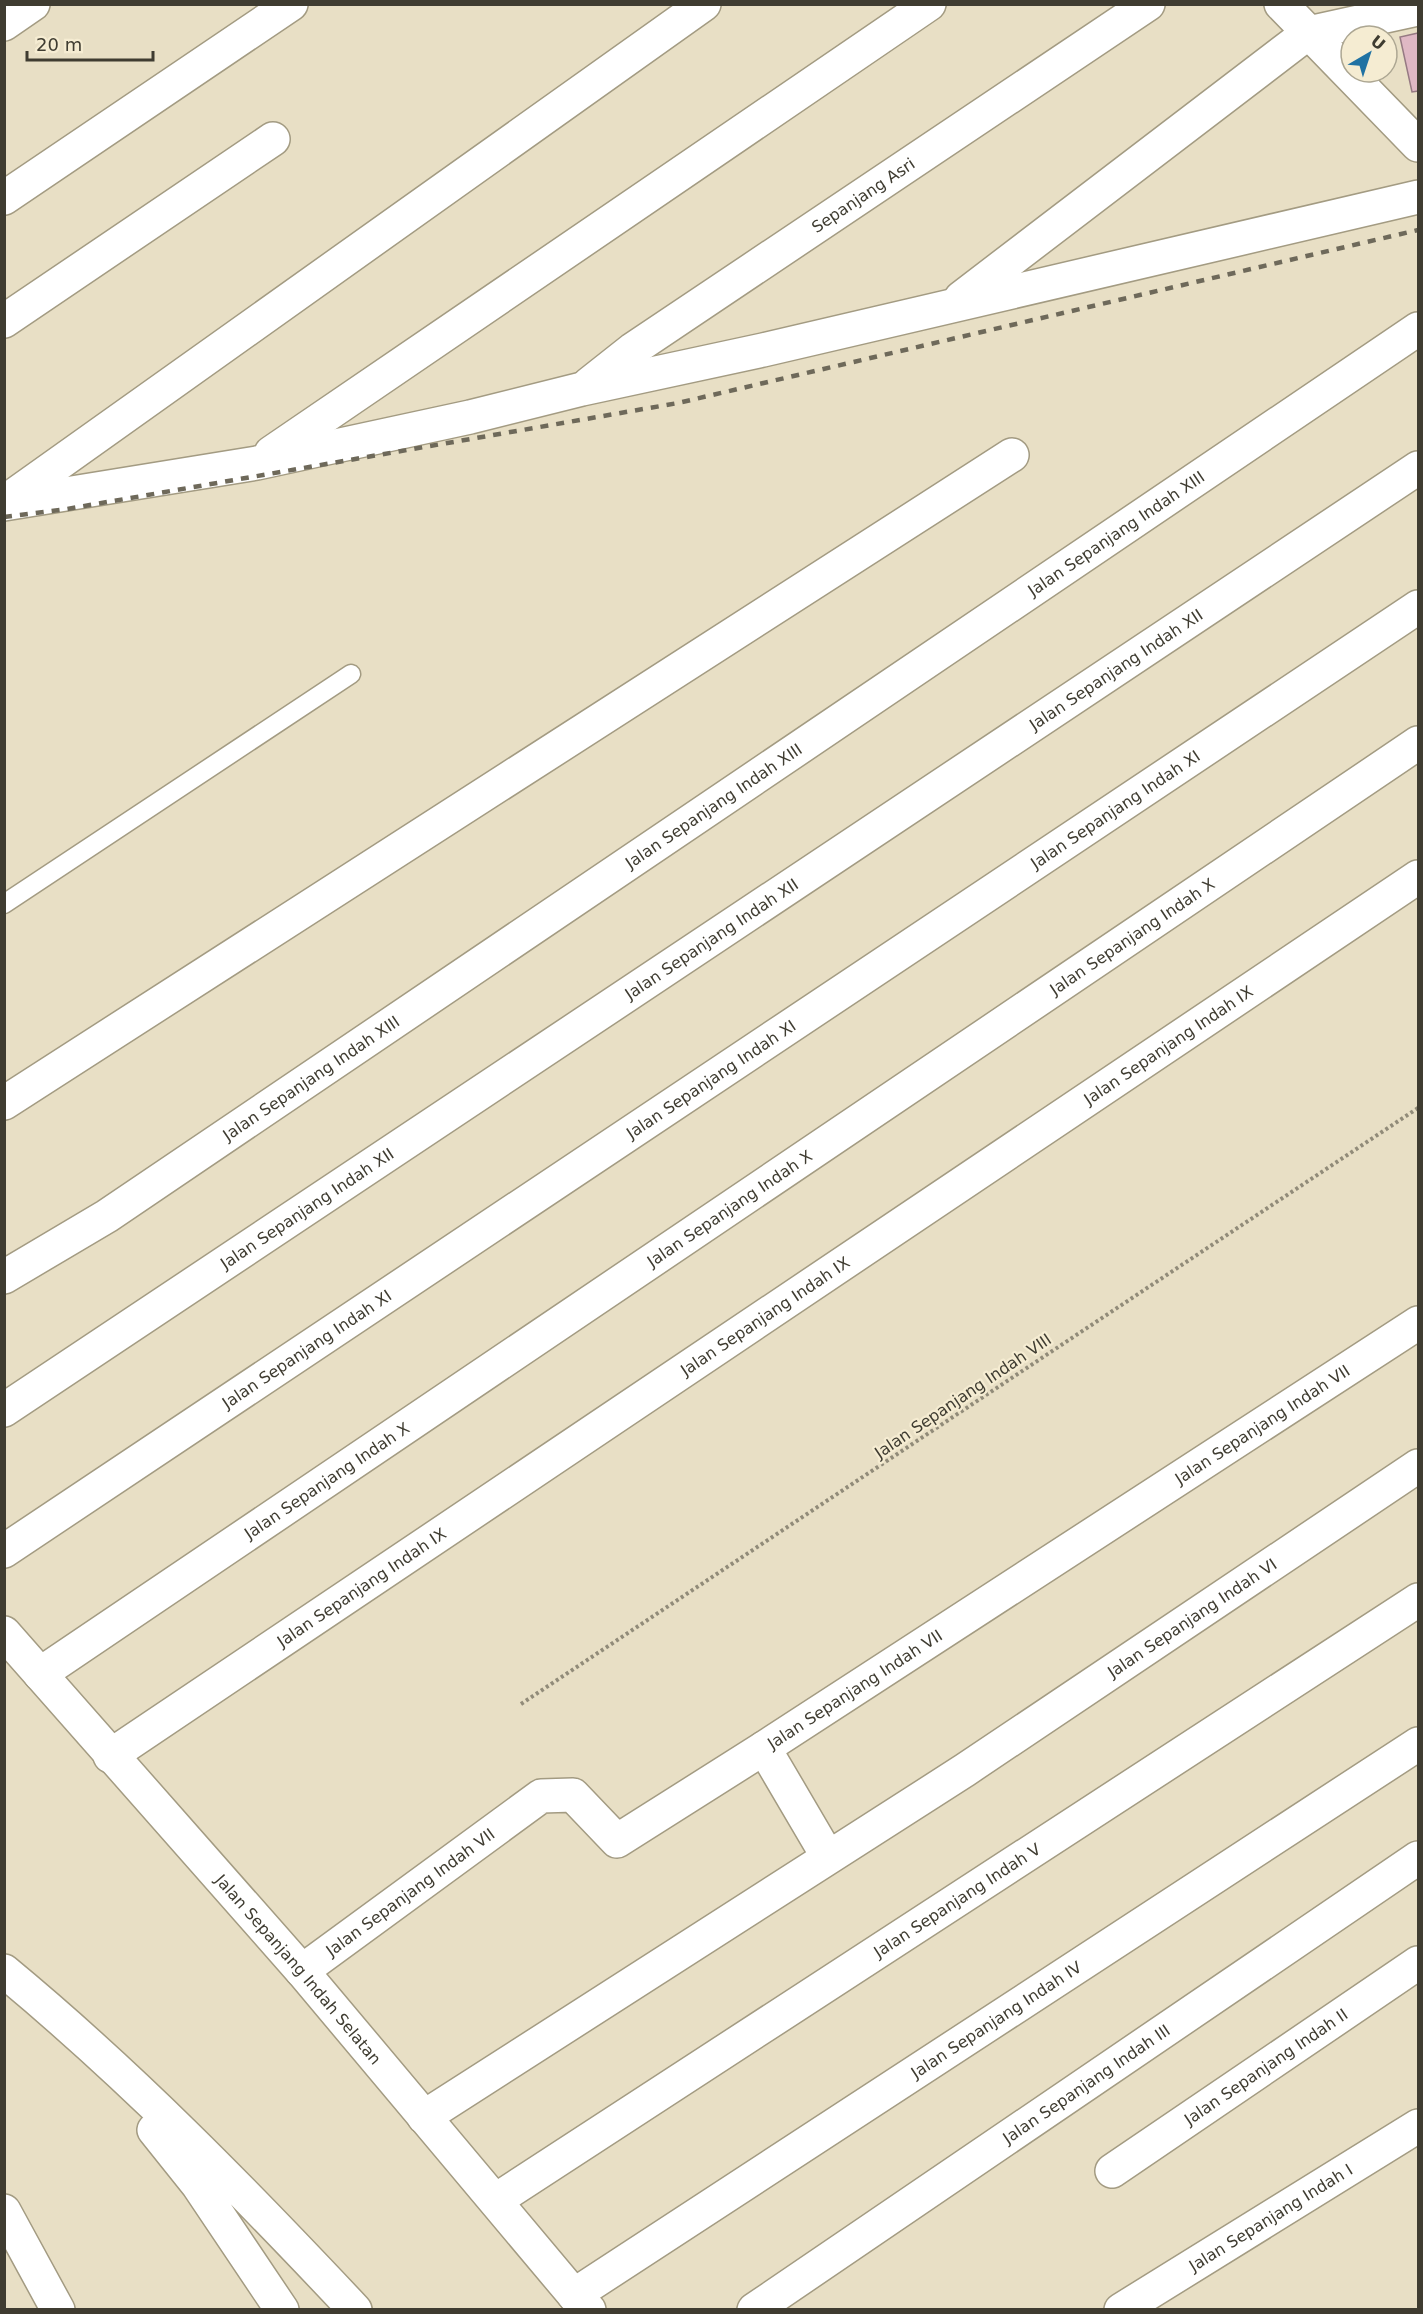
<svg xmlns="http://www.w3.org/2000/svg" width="1423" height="2314" font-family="'DejaVu Sans',sans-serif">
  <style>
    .building { fill: #dfb8c4; stroke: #967a83; stroke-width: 1.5 }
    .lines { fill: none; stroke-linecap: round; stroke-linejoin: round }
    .lane-casing { stroke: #a39b82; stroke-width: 21 }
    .street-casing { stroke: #a39b82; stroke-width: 36 }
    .highway-casing { stroke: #a39b82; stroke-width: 36 }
    .path { stroke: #918b79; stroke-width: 4; stroke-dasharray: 3 3; stroke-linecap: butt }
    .lane { stroke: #fff; stroke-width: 18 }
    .street { stroke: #fff; stroke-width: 33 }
    .highway { stroke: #fff; stroke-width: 33 }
    .rail { stroke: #6e695a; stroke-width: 4.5; stroke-dasharray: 8 8; stroke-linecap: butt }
    .labels { text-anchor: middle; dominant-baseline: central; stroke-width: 4.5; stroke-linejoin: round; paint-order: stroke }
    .street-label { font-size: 16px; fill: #3f3c31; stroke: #f5ecd2 }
  </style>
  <rect width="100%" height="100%" fill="#e8dfc5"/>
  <!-- building -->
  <path class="building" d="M 1418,33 L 1418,91 L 1412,92 L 1400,37 Z"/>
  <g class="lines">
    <!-- lane casing -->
    <g class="lane-casing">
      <path id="lane" d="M 4,904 L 351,674"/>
    </g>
    <!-- street casing -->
    <g class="street-casing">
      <g id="street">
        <path d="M 1281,4 L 1418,145"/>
        <path d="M 4,24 L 33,4"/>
        <path d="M 4,198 L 291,4"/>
        <path d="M 961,298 L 1308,33 L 1418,9"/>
        <path d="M 4,321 L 273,139"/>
        <path id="s1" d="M 589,384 L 632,350 L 1148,4"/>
        <path d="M 271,453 L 929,4"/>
        <path d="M 6,501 L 704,4"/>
        <path d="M 4,504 L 257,463 L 470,417 L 582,389 L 763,350 L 1418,197"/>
        <path d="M 4,1103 L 1012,455"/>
        <path id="s2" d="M 4,1277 L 107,1216 L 1418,329"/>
        <path id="s3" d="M 4,1410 L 1418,468"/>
        <path id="s4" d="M 4,1551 L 1418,607"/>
        <path id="s5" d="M 4,1633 L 302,1971 L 574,2295 L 589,2310"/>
        <path id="s6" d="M 40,1674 L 1418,743"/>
        <path d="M 764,1748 L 828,1857"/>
        <path id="s7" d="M 110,1756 L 1418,877"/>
        <path id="s8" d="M 302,1971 L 541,1796 L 573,1795 L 617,1841 L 764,1748 L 1418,1323"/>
        <path id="s9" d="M 424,2117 L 965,1770 L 1418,1466"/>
        <path id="s10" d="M 1112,2171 L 1418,1963"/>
        <path id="s11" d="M 496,2200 L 1418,1600"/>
        <path id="s12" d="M 574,2295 L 1418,1744"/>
        <path id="s13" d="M 754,2310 L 1418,1858"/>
        <path id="s14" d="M 1121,2310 L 1418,2126"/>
      </g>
    </g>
    <!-- highway casing -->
    <g class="highway-casing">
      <path id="highway" d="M 4,1971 C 130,2075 244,2192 355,2310
        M 154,2130 L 198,2185 L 282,2310
        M 4,2211 L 58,2310"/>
    </g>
    <!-- path -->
    <path class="path" d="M 521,1704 L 1418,1108"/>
    <!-- lane -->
    <use href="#lane" class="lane"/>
    <!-- street -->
    <use href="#street" class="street"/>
    <!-- highway -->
    <use href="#highway" class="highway"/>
    <!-- rail -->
    <path class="rail" d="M 4,517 L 67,509 L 678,403 L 1418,230"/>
  </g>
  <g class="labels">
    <!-- street labels -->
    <g class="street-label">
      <text stroke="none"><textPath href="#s1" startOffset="333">Sepanjang Asri</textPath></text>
      <text stroke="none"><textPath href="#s2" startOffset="1338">Jalan Sepanjang Indah XIII</textPath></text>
      <text stroke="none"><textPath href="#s3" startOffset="1336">Jalan Sepanjang Indah XII</textPath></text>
      <text stroke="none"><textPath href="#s2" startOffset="852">Jalan Sepanjang Indah XIII</textPath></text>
      <text stroke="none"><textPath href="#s4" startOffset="1336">Jalan Sepanjang Indah XI</textPath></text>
      <text stroke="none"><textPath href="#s6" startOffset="1318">Jalan Sepanjang Indah X</textPath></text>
      <text stroke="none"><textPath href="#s3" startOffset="850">Jalan Sepanjang Indah XII</textPath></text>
      <text stroke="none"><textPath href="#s7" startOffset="1275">Jalan Sepanjang Indah IX</textPath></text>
      <text stroke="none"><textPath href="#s2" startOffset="366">Jalan Sepanjang Indah XIII</textPath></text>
      <text stroke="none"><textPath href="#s4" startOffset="850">Jalan Sepanjang Indah XI</textPath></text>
      <text stroke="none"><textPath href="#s3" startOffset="364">Jalan Sepanjang Indah XII</textPath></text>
      <text stroke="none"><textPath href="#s6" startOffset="832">Jalan Sepanjang Indah X</textPath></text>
      <text stroke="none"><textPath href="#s7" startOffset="789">Jalan Sepanjang Indah IX</textPath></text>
      <text stroke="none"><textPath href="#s4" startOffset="364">Jalan Sepanjang Indah XI</textPath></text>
      <text transform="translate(963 1396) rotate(-34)">Jalan Sepanjang Indah VIII</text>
      <text stroke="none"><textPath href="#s8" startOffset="1160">Jalan Sepanjang Indah VII</textPath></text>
      <text stroke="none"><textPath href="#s6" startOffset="346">Jalan Sepanjang Indah X</textPath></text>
      <text stroke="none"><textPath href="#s7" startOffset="303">Jalan Sepanjang Indah IX</textPath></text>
      <text stroke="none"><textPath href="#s9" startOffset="916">Jalan Sepanjang Indah VI</textPath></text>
      <text stroke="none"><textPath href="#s8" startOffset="674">Jalan Sepanjang Indah VII</textPath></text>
      <text stroke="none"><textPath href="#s8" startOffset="134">Jalan Sepanjang Indah VII</textPath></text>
      <text stroke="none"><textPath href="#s11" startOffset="550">Jalan Sepanjang Indah V</textPath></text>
      <text stroke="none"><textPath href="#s5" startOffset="447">Jalan Sepanjang Indah Selatan</textPath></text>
      <text stroke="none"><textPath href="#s12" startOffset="504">Jalan Sepanjang Indah IV</textPath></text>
      <text stroke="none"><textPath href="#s10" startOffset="186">Jalan Sepanjang Indah II</textPath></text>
      <text stroke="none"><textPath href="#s13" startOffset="402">Jalan Sepanjang Indah III</textPath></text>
      <text stroke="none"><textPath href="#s14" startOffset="176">Jalan Sepanjang Indah I</textPath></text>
    </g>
  </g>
  <!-- border -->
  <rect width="1423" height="2314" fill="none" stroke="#3f3c31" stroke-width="12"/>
  <!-- north arrow -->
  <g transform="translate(1369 54) rotate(39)"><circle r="28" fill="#f5ecd2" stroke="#aca692" stroke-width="1.5"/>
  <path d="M0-4.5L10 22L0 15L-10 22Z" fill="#2072a3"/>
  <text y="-9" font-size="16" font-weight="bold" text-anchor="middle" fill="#3f3c31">U</text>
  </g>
  <!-- scale -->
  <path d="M27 51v9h126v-9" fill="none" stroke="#3f3c31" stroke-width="3"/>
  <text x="36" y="51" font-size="18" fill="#3f3c31" stroke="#f5ecd2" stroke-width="4.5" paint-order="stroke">20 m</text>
</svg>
